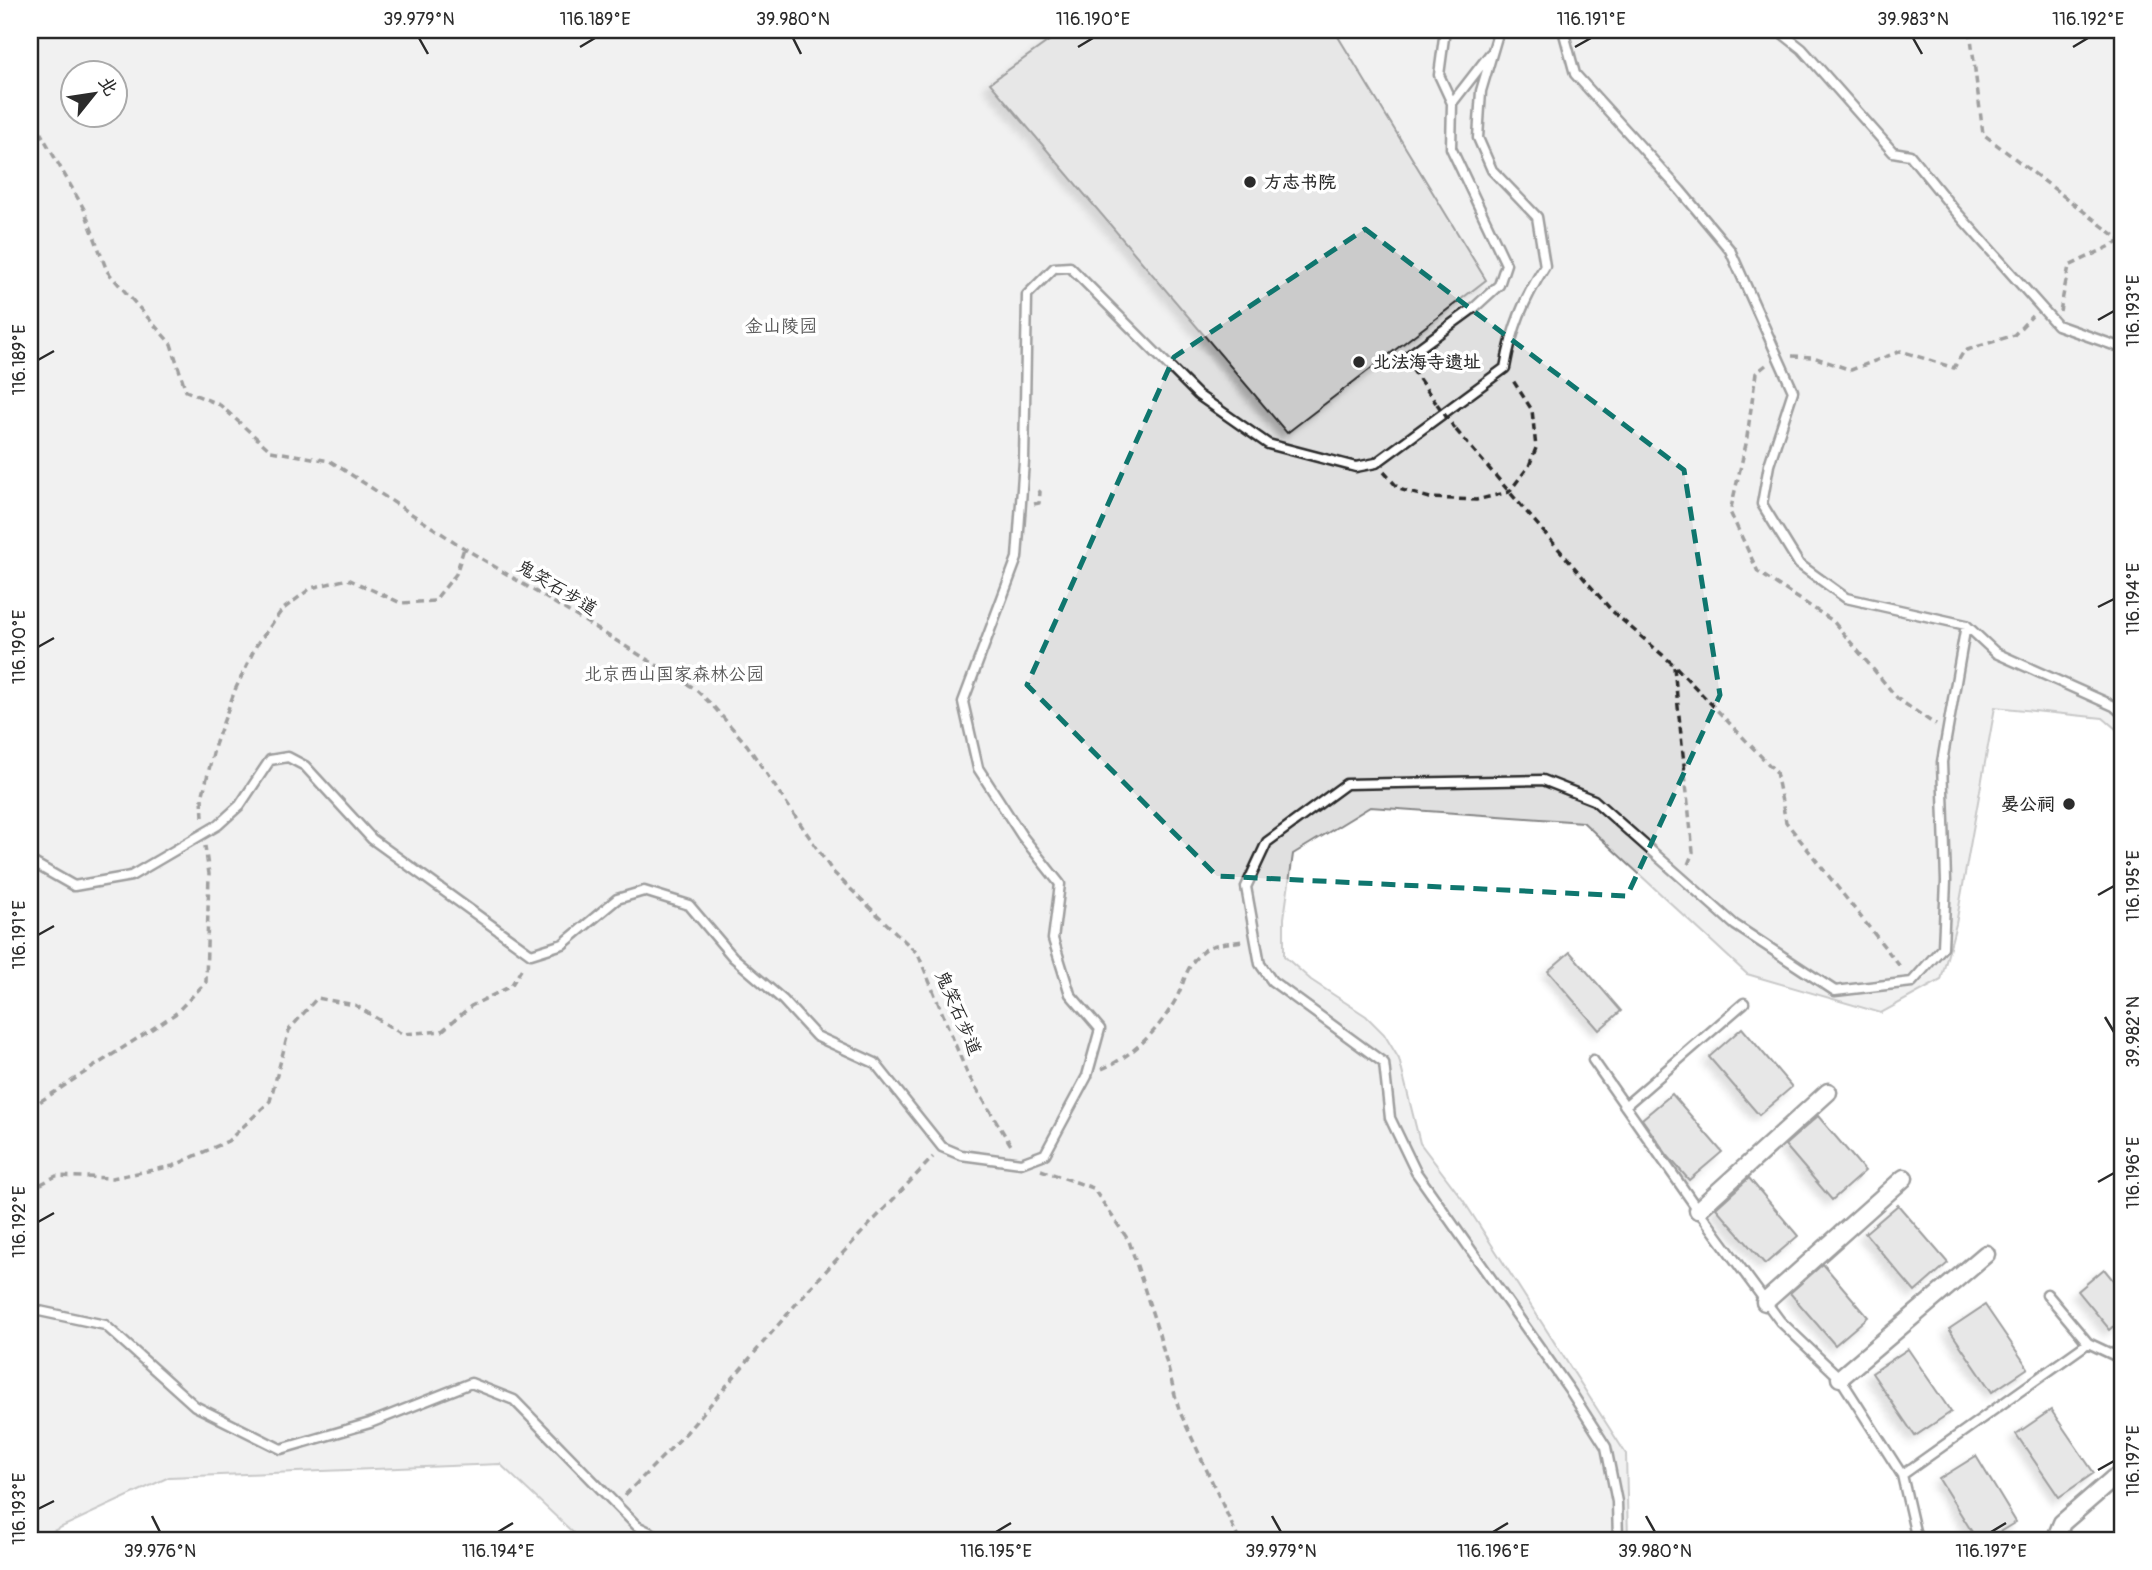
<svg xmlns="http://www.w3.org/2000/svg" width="2152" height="1570" font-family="Pangolin,'LXGW WenKai TC',sans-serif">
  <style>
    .green { fill: #e0e0e0; stroke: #868686; stroke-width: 2; fill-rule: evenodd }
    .building { fill: #cbcbcb; stroke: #2b2b2b; stroke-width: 2; filter: url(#shadow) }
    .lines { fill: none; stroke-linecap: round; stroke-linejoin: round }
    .lane-casing { stroke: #2b2b2b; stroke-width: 13 }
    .street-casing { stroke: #2b2b2b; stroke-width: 21 }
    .path { stroke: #2b2b2b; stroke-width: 3.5; stroke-dasharray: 7 5; stroke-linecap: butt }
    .lane { stroke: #fff; stroke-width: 8 }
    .street { stroke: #fff; stroke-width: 16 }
    .path-bridge { stroke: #2b2b2b; stroke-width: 3.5; stroke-dasharray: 7 5; stroke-linecap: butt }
    .marked { fill: none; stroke: #0f766e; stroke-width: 5; stroke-dasharray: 14 9; stroke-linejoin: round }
    .ticks { fill: none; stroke: #2b2b2b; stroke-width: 2.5 }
    .poi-dot { fill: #2b2b2b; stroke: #fff; stroke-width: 2.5 }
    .labels { text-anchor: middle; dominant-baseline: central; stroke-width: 7; stroke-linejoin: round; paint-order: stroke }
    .poi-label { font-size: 18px; font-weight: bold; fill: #2b2b2b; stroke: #fff; text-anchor: start }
    .park-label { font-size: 18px; fill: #585858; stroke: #fff }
    .street-label { font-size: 18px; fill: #2b2b2b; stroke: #fff }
    .neatline { fill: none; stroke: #2b2b2b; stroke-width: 2.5 }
    .ticks-label { font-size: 18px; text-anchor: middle; fill: #2b2b2b }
  </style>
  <defs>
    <filter id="shadow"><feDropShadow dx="-6" dy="6" stdDeviation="3.5" flood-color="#0004"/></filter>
  </defs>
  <rect width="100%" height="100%" fill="#fff"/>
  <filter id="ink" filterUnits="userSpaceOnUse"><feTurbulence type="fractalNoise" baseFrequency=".0143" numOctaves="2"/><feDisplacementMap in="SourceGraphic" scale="14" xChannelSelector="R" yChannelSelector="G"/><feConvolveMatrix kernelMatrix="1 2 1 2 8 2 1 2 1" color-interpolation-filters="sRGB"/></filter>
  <g filter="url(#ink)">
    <!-- green -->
    <path class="green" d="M 30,30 L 2122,30 L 2122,734 L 2103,718 L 1995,707 L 1956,924 L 1941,980 L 1881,1013 L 1747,974 L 1583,822 L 1370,807 L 1293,854 L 1284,918 L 1284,956 L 1311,980 L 1366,1016 L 1384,1034 L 1399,1059 L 1420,1143 L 1463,1200 L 1626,1454 L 1628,1540 L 581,1540 L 500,1464 L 169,1477 L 34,1540 L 30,1540 ZM 74,74 L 116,74 L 116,116 L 74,116 Z"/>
    <!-- building -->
    <path class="building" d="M 1064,30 L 1334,30 L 1486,280 L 1287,433 L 990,83 Z
      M 1570,952 L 1621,1011 L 1599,1030 L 1548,971 Z
      M 1742,1028 L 1792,1087 L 1759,1115 L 1709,1057 Z
      M 1672,1094 L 1722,1152 L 1689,1180 L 1668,1156 L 1642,1119 Z
      M 1818,1116 L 1865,1171 L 1832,1200 L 1785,1145 Z
      M 1749,1178 L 1798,1236 L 1765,1264 L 1716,1208 Z
      M 1898,1205 L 1948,1263 L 1915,1292 L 1865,1233 Z
      M 1823,1264 L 1868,1317 L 1835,1345 L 1790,1293 Z
      M 2104,1269 L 2122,1291 L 2122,1319 L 2110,1330 L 2078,1291 Z
      M 1985,1305 L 2028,1368 L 1992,1392 L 1949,1329 Z
      M 1908,1349 L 1951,1412 L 1915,1436 L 1872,1373 Z
      M 2051,1410 L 2094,1473 L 2059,1497 L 2016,1434 Z
      M 1976,1456 L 2016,1522 L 1986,1540 L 1977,1540 L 1939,1479 Z"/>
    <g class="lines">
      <!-- lane casing -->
      <g class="lane-casing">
        <path id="lane" d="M 1445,30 L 1439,75 L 1452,103
          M 1563,30 L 1575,74 L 1680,190 L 1730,250 L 1793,391 L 1769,465 L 1762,504 L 1799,564 L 1846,598 L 1966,625 L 1942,762 L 1946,881 L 1943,947 L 1912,982 L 1835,991 L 1735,925 L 1594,800 L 1543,780 L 1346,784 L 1267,842 L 1246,887 L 1260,964 L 1272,981 L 1384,1063 L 1390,1118 L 1416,1172 L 1569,1389 L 1606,1447 L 1617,1502 L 1618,1540
          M 1708,30 L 1730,32
          M 1726,30 L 1730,32 L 1782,33
          M 1778,30 L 1802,49 L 1893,152 L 1910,155 L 1952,207 L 2057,325 L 2122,348
          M 1404,359 L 1475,307 L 1499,285 L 1506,264 L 1451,148 L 1452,103 L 1490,54
          M 1966,625 L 1996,653 L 2114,706 L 2122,713
          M 30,861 L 74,886 L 131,876 L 218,825 L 240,805 L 270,760 L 288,757 L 305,766 L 372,839 L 531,954 L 563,944 L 617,899 L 644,891 L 689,905 L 733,957 L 783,1000 L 816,1036 L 875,1063 L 942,1147 L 961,1155 L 1021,1163 L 1045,1154 L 1087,1076 L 1100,1029 L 1070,994 L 1053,939 L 1060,884 L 1022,836 L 978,768 L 963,702 L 1017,558 L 1024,461 L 1027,295 L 1054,268 L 1070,267 L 1198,395 L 1268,444 L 1356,467 L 1376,463 L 1505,368 C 1512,328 1523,301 1545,266 L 1537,217 L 1492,170 L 1478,138 L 1481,91 L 1499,30
          M 1593,1060 L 1698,1210 L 1780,1321 L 1840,1378 L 1902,1475 L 1917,1540
          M 1625,1106 L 1744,1003
          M 2047,1294 L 2088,1343 L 2122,1359
          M 30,1309 L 105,1325 L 195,1406 L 281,1449 L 370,1423 L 471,1383 L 514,1400 L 637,1526 L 666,1540
          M 1902,1475 L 2088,1343"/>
      </g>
      <!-- street casing -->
      <g class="street-casing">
        <path id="street" d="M 1698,1210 L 1828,1092
          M 1765,1302 L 1904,1178
          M 1840,1378 L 1986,1254
          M 2055,1540 L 2062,1523 L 2114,1478"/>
      </g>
      <!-- path -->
      <path class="path" d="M 1970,30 L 1983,134 L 2122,241
        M 30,109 L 35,123 L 84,209 L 107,271 L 171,344 L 186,391 L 220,405 L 271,451 L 330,461 L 464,548 L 694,688 L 713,706 L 747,745 L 833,872 L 918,954 L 967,1073 L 1012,1147
        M 2060,311 L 2069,266 L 2121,241
        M 1792,356 L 1813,357 L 1851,370 L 1901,351 L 1954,368 L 1964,351 L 2014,335 L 2032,316
        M 1766,365 L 1756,373 L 1746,444 L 1730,512 L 1758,572 L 1833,621 L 1898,699 L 1936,725
        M 1412,369 L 1436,403
        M 1456,430 L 1612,611 L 1674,665 L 1776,772 L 1786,822 L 1902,969
        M 1384,472 L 1399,489 L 1430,498 L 1476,500 L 1509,492 L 1529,466 L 1536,448 L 1532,410 L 1512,379
        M 1034,504 L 1039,503 L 1040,492 L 1034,488
        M 1674,667 L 1693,852 L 1687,867
        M 203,817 L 202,798 L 215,745 L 235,690 L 256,646 L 282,610 L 311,588 L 348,579 L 401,603 L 434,601 L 456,574 L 464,548
        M 1102,1069 C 1134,1055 1159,1030 1176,999 C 1186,980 1185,964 1206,949 C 1214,943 1233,943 1243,941
        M 30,1108 L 175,1014 L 206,982 L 209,874 L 205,846
        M 1041,1170 L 1093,1188 L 1129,1241 L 1159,1334 L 1179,1410 L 1239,1540
        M 30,1190 L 56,1176 L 112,1178 L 173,1166 L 228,1141 L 270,1101 L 289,1030 L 317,998 L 355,1005 L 402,1034 L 442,1031 L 471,1006 L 511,986 L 524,965
        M 625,1495 L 686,1433 L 808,1290 L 933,1157"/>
      <!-- lane -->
      <use href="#lane" class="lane"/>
      <!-- street -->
      <use href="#street" class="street"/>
      <!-- path-bridge -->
      <path class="path-bridge" d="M 1437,404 L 1456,430"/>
    </g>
  </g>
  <!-- marked area -->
  <path d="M0 0H2152V1570H0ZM 1365,229 L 1684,470 L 1720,695 L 1627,896 L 1217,876 L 1027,685 L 1174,357 Z" fill="#fff" fill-opacity=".55" fill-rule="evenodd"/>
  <path class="marked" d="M 1365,229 L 1684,470 L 1720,695 L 1627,896 L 1217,876 L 1027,685 L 1174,357 Z"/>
  <!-- ticks -->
  <path class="ticks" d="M 419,38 L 428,54M 793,38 L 801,54M 1913,38 L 1922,54M 580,47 L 595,38M 1078,47 L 1093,38M 1575,47 L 1591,38M 2073,47 L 2088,38M 2098,320 L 2114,311M 38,360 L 54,351M 2098,607 L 2114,599M 38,647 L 54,638M 2098,895 L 2114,886M 38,935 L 54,926M 2105,1017 L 2114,1032M 2098,1182 L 2114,1173M 38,1222 L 54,1213M 2098,1470 L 2114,1461M 38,1509 L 54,1501M 152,1516 L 160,1532M 1272,1516 L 1281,1532M 1646,1516 L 1655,1532M 498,1532 L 513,1523M 996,1532 L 1011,1523M 1493,1532 L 1508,1523M 1991,1532 L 2006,1523"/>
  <!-- markers -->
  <g class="poi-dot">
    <circle cx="1250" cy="182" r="7"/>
    <circle cx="1359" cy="362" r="7"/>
    <circle cx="2069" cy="804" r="7"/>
  </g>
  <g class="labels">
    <!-- poi labels -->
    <g class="poi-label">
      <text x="1264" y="182">方志书院</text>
      <text x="1373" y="362">北法海寺遗址</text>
      <text x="2055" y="804" text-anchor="end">晏公祠</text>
    </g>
    <!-- park labels -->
    <g class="park-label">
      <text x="781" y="326">金山陵园</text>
      <text x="674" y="674">北京西山国家森林公园</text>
    </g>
    <!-- street labels -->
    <g class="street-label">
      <text transform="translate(557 588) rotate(31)">鬼笑石步道</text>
      <text transform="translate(958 1013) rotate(67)">鬼笑石步道</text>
    </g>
  </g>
  <!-- margin -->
  <rect width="2152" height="1570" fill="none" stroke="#fff" stroke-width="77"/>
  <!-- north arrow -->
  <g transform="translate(94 94) rotate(60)"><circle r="33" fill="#ffffff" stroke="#aaaaaa" stroke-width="2"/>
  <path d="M0-5L12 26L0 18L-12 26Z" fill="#2b2b2b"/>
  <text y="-10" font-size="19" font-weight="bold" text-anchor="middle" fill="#2b2b2b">北</text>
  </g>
  <rect x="38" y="38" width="2076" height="1494" class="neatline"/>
  <g class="ticks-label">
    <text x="419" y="25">39.979°N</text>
    <text x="595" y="25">116.189°E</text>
    <text x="793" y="25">39.980°N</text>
    <text x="1093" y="25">116.190°E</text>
    <text x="1591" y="25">116.191°E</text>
    <text x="1913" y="25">39.983°N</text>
    <text x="2088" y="25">116.192°E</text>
    <text transform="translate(2133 311) rotate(-90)" y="6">116.193°E</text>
    <text transform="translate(19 360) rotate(-90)" y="6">116.189°E</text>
    <text transform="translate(2133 599) rotate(-90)" y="6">116.194°E</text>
    <text transform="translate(19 647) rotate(-90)" y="6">116.190°E</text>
    <text transform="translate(2133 886) rotate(-90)" y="6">116.195°E</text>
    <text transform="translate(19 935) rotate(-90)" y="6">116.191°E</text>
    <text transform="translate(2133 1032) rotate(-90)" y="6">39.982°N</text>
    <text transform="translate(2133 1173) rotate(-90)" y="6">116.196°E</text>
    <text transform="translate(19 1222) rotate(-90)" y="6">116.192°E</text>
    <text transform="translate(2133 1461) rotate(-90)" y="6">116.197°E</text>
    <text transform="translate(19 1509) rotate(-90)" y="6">116.193°E</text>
    <text x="160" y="1557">39.976°N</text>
    <text x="498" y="1557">116.194°E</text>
    <text x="996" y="1557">116.195°E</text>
    <text x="1281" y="1557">39.979°N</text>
    <text x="1493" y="1557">116.196°E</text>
    <text x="1655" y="1557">39.980°N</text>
    <text x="1991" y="1557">116.197°E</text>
  </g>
</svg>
